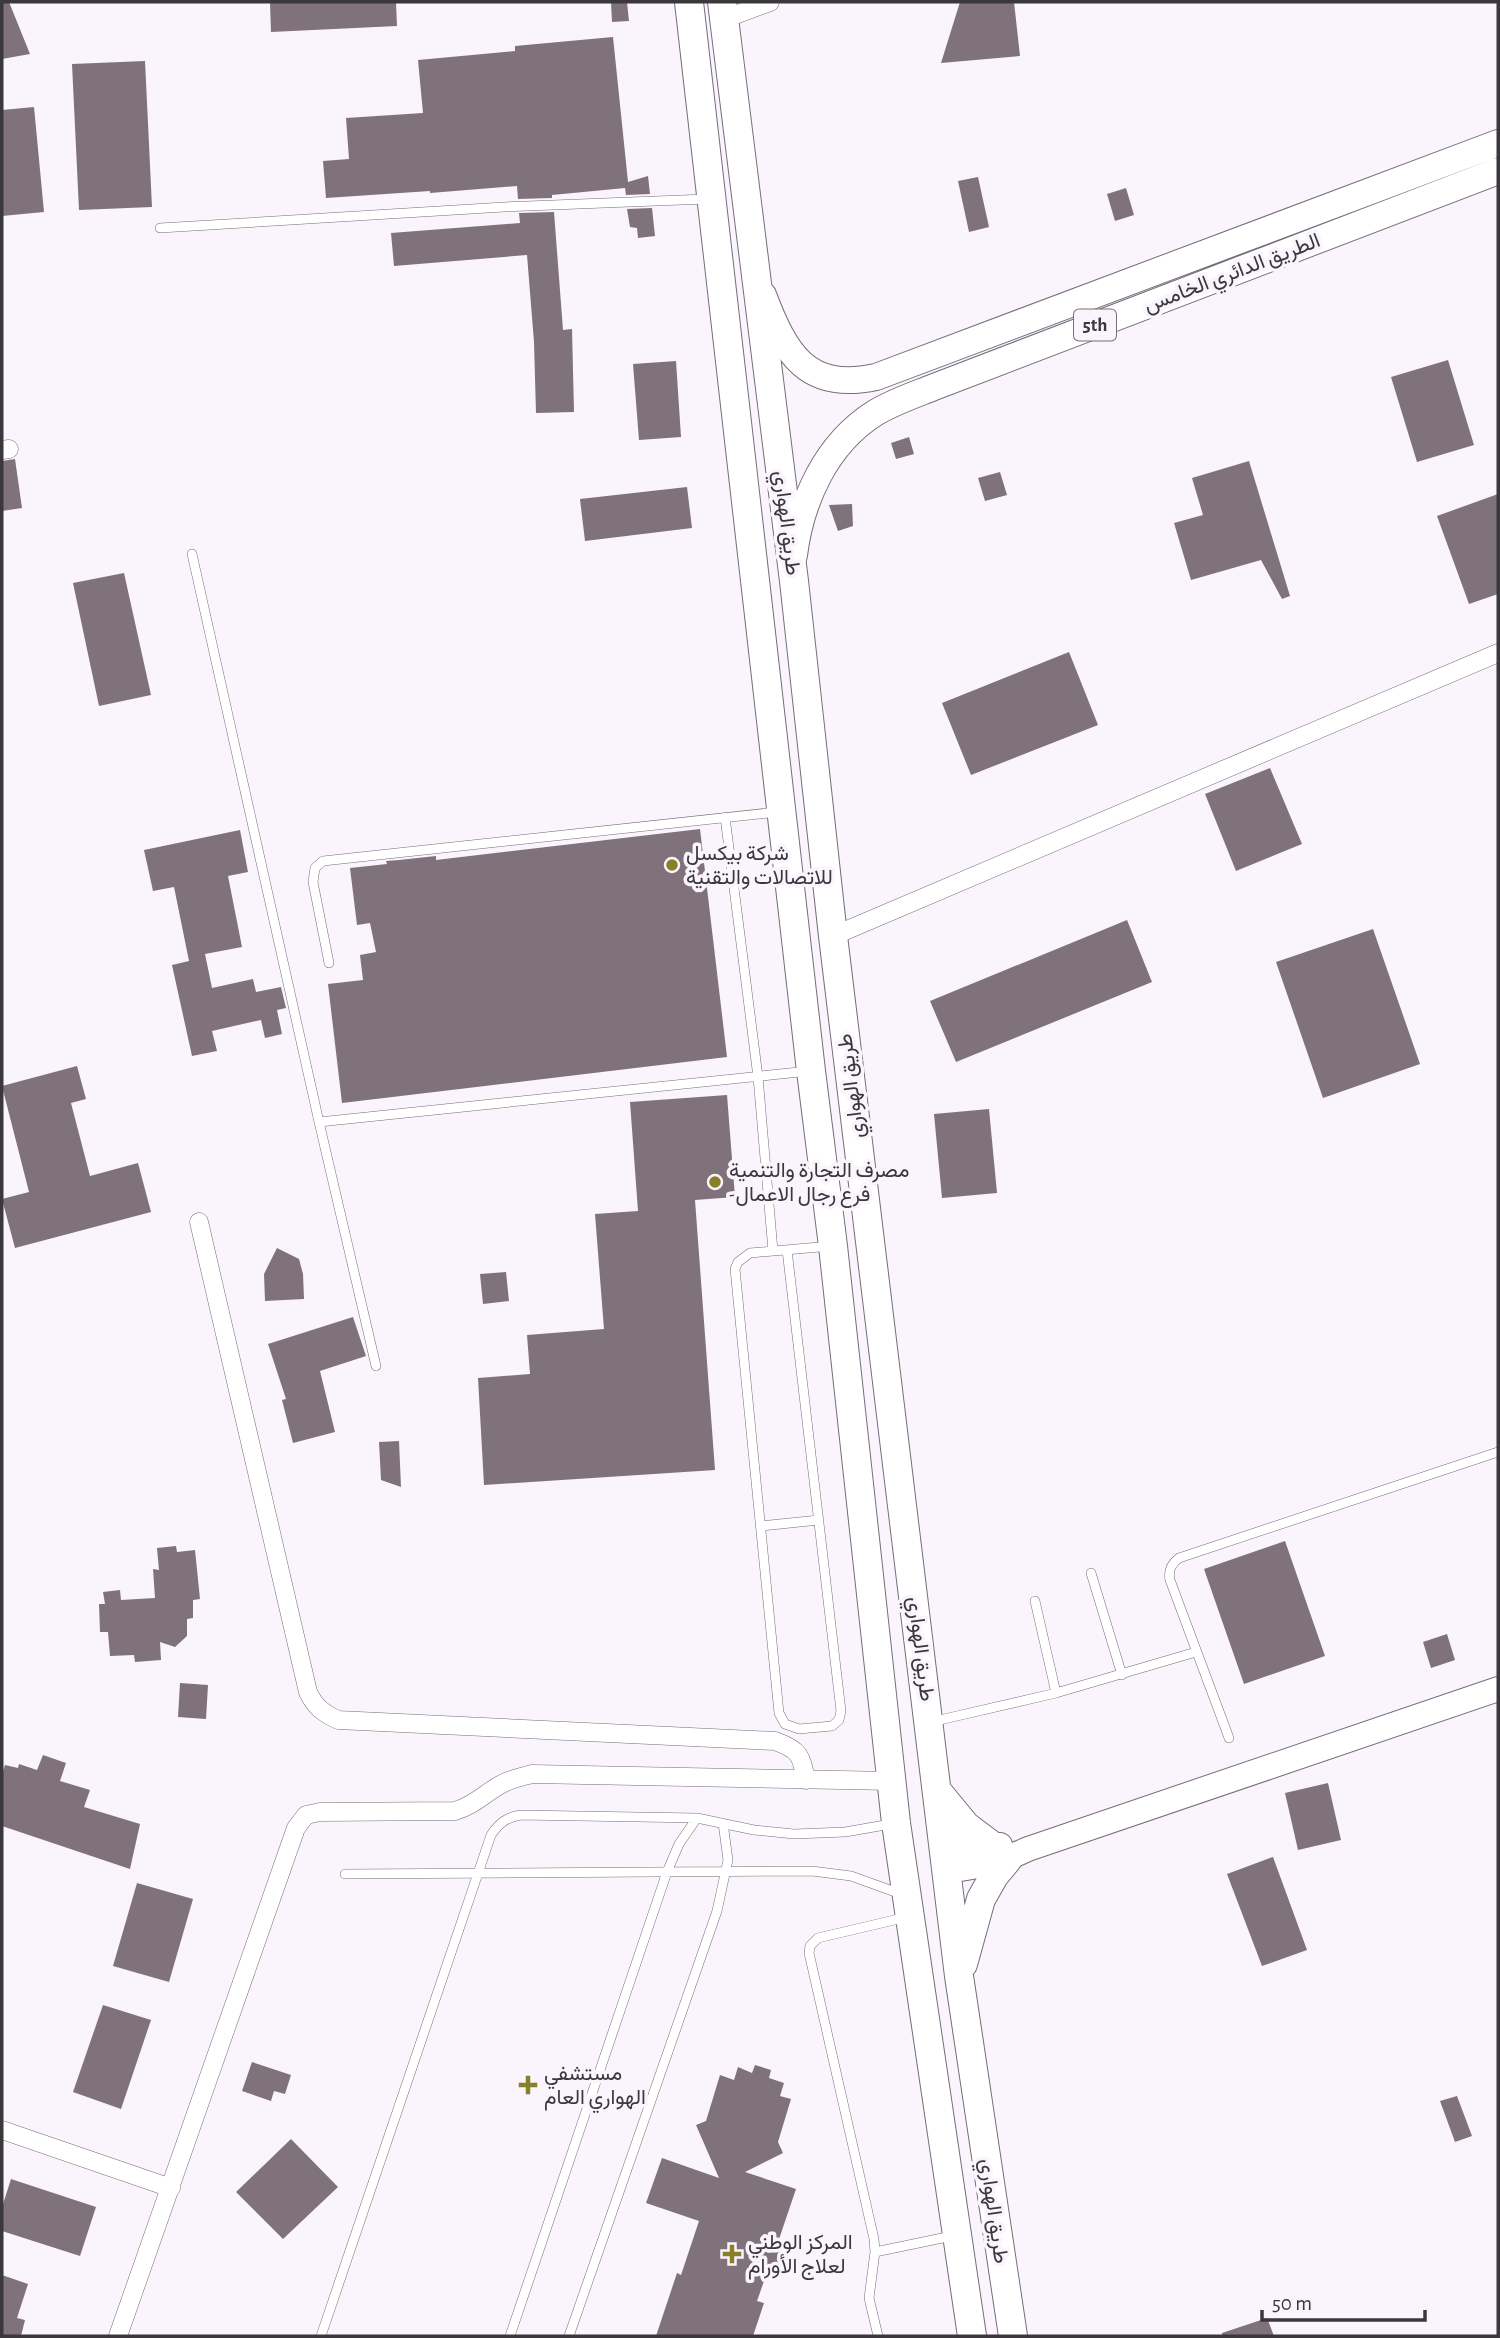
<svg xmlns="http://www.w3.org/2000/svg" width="1500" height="2338" font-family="'Alegreya Sans',Vazirmatn,sans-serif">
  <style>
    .building { fill: #80727a }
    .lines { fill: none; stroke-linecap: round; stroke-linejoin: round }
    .service-casing { stroke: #756d7a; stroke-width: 10 }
    .minor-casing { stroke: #756d7a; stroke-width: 19 }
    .secondary-casing { stroke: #756d7a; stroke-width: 26 }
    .primary-casing { stroke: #756d7a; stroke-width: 28 }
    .trunk-casing { stroke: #756d7a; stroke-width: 30 }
    .service { stroke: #fff; stroke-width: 9 }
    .minor { stroke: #fff; stroke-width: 18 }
    .secondary { stroke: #fff; stroke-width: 24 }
    .primary { stroke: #fff; stroke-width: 26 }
    .trunk { stroke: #fff; stroke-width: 28 }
    .poi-dot { fill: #888028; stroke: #faf4fd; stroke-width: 2.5 }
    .labels { text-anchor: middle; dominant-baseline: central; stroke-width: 7; stroke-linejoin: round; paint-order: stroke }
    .shield { fill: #faf4fd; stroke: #747077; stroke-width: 2 }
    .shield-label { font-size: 19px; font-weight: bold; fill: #3a373d }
    .street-label { font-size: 21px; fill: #3a373d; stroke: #faf4fd }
    .poi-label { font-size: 21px; fill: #3a373d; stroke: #faf4fd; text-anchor: start }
  </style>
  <rect width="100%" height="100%" fill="#faf4fd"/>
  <!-- building -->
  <path class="building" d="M 2,2 L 9,2 L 30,54 L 2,59 Z
    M 270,2 L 396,2 L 397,26 L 271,32 Z
    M 611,2 L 627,2 L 629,21 L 612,22 Z
    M 960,2 L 1014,2 L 1020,56 L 941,63 Z
    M 613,37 L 628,182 L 648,176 L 650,194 L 626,195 L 625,188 L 552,195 L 552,198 L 518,199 L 517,186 L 430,193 L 430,191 L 326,198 L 323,161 L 349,159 L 346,118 L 423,113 L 418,60 L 515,51 L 515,46 Z
    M 145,61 L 152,207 L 79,210 L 72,64 Z
    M 34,107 L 44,212 L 2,216 L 2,110 Z
    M 978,177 L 989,227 L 969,232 L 958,181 Z
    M 1126,188 L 1134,215 L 1115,221 L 1107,194 Z
    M 652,208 L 655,236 L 638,238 L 637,228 L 630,227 L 627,209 Z
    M 554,212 L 563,330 L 572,329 L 574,412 L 536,413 L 534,342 L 527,255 L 394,266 L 391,233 L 520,223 L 519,213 Z
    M 1448,360 L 1474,445 L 1417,462 L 1391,377 Z
    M 676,361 L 681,437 L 639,440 L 633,364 Z
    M 909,437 L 914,454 L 896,459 L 891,443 Z
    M 15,459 L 22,508 L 2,511 L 2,461 Z
    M 1249,461 L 1290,596 L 1282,599 L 1261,560 L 1191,580 L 1174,523 L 1203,515 L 1192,478 Z
    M 1000,472 L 1007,495 L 985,501 L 978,478 Z
    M 687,487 L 692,528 L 585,541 L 580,499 Z
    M 1498,494 L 1498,594 L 1469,604 L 1437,516 Z
    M 852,504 L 853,526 L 838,531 L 829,505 Z
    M 124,573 L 151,695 L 99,706 L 73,583 Z
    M 1069,652 L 1098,725 L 971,775 L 942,703 Z
    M 1270,768 L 1302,844 L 1236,871 L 1205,794 Z
    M 700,829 L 727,1057 L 342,1103 L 328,984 L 363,980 L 360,955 L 376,952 L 370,923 L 357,925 L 350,868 L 387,864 L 386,861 L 399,860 L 436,856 L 436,860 Z
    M 240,830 L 248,872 L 228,876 L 242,947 L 205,954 L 212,988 L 253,979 L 256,992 L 281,987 L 286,1008 L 277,1010 L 282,1034 L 265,1038 L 261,1020 L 212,1031 L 217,1051 L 192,1056 L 172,965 L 189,961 L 174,887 L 153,891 L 144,850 Z
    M 1127,920 L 1152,982 L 956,1062 L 930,1001 Z
    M 1373,929 L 1420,1064 L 1323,1098 L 1276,962 Z
    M 77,1066 L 86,1099 L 71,1103 L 90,1176 L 138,1163 L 151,1212 L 15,1248 L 2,1199 L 29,1192 L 2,1086 Z
    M 727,1095 L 735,1197 L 695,1200 L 715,1470 L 484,1485 L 478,1378 L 530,1374 L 527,1335 L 604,1329 L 595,1214 L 638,1211 L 630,1102 Z
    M 989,1109 L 997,1193 L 942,1198 L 934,1114 Z
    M 277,1248 L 299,1259 L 303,1274 L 304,1299 L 265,1301 L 264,1274 Z
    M 506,1272 L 509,1301 L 483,1304 L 480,1274 Z
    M 353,1317 L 366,1356 L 320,1371 L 335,1432 L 293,1443 L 282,1400 L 286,1399 L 268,1344 Z
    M 399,1441 L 401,1487 L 381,1480 L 379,1442 Z
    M 1285,1541 L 1325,1656 L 1244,1684 L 1204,1569 Z
    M 176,1546 L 177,1552 L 195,1550 L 200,1599 L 193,1600 L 193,1618 L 187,1619 L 187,1636 L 175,1647 L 160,1642 L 161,1660 L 135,1662 L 134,1655 L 110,1656 L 108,1632 L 100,1632 L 99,1604 L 105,1604 L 103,1592 L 120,1590 L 121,1600 L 155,1598 L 153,1569 L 159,1570 L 157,1548 Z
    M 1447,1634 L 1455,1660 L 1431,1668 L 1423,1642 Z
    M 180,1683 L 208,1685 L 206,1719 L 178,1717 Z
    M 43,1755 L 66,1763 L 60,1781 L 90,1790 L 84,1807 L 140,1824 L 130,1869 L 2,1826 L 2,1774 L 5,1765 L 18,1768 L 19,1764 L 37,1770 Z
    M 1328,1783 L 1341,1840 L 1298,1850 L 1285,1793 Z
    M 1273,1857 L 1307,1950 L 1262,1966 L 1227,1874 Z
    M 137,1883 L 193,1899 L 169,1982 L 113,1966 Z
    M 103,2005 L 151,2020 L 121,2109 L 73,2092 Z
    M 252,2062 L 291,2075 L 285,2094 L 274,2091 L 271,2101 L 242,2091 Z
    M 755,2065 L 771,2070 L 769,2078 L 784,2083 L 780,2096 L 791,2099 L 778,2142 L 783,2153 L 745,2172 L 796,2189 L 776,2248 L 783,2251 L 778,2267 L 770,2264 L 757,2301 L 764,2303 L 753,2336 L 656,2336 L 677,2273 L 681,2275 L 699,2221 L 646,2203 L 662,2158 L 719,2178 L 696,2125 L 706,2121 L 720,2075 L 734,2080 L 738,2067 L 752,2073 Z
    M 1457,2096 L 1472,2136 L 1455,2142 L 1440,2101 Z
    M 291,2139 L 338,2187 L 283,2239 L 236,2192 Z
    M 11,2179 L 96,2207 L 80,2256 L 2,2231 L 2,2207 Z
    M 2,2275 L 28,2284 L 17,2318 L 25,2320 L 21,2336 L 2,2336 Z
    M 1267,2318 L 1274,2336 L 1222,2336 L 1222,2333 Z"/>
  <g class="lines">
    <!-- service casing -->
    <g class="service-casing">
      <path id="service" d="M 160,228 L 504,207 L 707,199
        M 192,554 L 319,1122 L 376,1366
        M 725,817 L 758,1077 L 773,1251
        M 329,963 L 313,882 L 315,868 L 323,861 L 777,812
        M 319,1122 L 809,1071
        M 787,1250 L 841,1711 L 839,1720 L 832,1726 L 799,1729 L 785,1724 L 779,1713 L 735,1269 L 738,1262 L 750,1253 L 831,1246
        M 761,1526 L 819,1520
        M 1091,1573 L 1122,1675
        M 1035,1601 L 1056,1693
        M 931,1722 L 1056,1693 L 1196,1652
        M 1229,1738 L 1170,1580 C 1168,1570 1171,1564 1179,1558 L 1498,1452
        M 345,1874 L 812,1871 L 851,1876 L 901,1894
        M 875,2252 L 952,2236
        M 321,2336 L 491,1835 C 499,1823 507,1817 521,1815 L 697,1818 L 754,1830 L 794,1834 L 845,1832 L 891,1824
        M 510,2336 L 667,1872 L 679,1844 L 697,1818
        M 569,2336 L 717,1911 L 728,1860 L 723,1823
        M 878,2336 L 869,2298 L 875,2252 L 874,2239 L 809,1953 L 810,1946 L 818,1938 L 907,1917"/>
    </g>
    <!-- minor casing -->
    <g class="minor-casing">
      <path id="minor" d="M 724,19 L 770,2
        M 2,450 L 9,449
        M 833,936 L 1498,653
        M 199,1222 L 308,1692 C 315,1707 323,1713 338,1720 L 775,1741 C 800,1750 801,1755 806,1780
        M 2,2130 L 171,2188
        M 118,2336 L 296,1828 L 306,1815 L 320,1812 L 455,1811 C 473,1806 484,1794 500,1785 C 510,1779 521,1777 532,1774 L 893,1781"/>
    </g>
    <!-- secondary casing -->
    <g class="secondary-casing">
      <path id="secondary" d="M 944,1845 L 1000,1845
        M 947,1871 C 976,1867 1001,1862 1028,1849 L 1498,1689"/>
    </g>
    <!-- primary casing -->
    <g class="primary-casing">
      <path id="primary" d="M 763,295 C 785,353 806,392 876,377 L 1498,143
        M 794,555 C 801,500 826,444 875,413 C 893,402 914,395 934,387 L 1498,171"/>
    </g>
    <!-- trunk casing -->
    <g class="trunk-casing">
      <path id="trunk" d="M 689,2 L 811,1071 L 833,1246 L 896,1823 L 972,2336
        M 722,2 L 794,581 L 833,936 L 959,1976 L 1013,2336
        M 938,1792 L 966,1826 L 990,1844
        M 963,1964 L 981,1899 L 994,1876 L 1008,1859"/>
    </g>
    <!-- service -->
    <use href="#service" class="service"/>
    <!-- minor -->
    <use href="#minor" class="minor"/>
    <!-- secondary -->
    <use href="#secondary" class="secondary"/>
    <!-- primary -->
    <use href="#primary" class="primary"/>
    <!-- trunk -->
    <use href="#trunk" class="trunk"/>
  </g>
  <!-- markers -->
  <g class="poi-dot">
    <circle cx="672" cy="865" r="7"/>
    <circle cx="715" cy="1182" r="7"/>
    <path d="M524.5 2074.5h7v7h7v7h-7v7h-7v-7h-7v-7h7z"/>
    <path d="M728.5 2243.5h7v7h7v7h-7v7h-7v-7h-7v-7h7z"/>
  </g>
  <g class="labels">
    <!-- shield labels -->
    <rect class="shield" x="1074" y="309.5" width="42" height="31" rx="5"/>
    <g class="shield-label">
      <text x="1095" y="325">5th</text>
    </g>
    <!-- street labels -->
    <g class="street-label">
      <text transform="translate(1232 273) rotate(-21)">الطريق الدائري الخامس</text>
      <text transform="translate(787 523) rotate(83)">طريق الهواري</text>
      <text transform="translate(851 1086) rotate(-97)">طريق الهواري</text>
      <text transform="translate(921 1649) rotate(83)">طريق الهواري</text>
      <text transform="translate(994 2211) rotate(82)">طريق الهواري</text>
    </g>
    <!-- poi labels -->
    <g class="poi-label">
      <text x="686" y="853">شركة بيكسل<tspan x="686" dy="24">للاتصالات والتقنية</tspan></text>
      <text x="729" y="1170">مصرف التجارة والتنمية<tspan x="729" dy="24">-فرع رجال الاعمال</tspan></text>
      <text x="544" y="2073">مستشفي<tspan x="544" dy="24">الهواري العام</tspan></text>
      <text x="748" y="2242">المركز الوطني<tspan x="748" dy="24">لعلاج الأورام</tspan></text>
    </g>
  </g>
  <!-- border -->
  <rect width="1500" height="2338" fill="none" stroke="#3a373d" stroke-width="7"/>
  <!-- scale -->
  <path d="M1262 2310v10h163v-10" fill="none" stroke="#3a373d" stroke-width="3.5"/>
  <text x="1272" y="2310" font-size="21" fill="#3a373d" stroke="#faf4fd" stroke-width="5" paint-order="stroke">50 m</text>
</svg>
